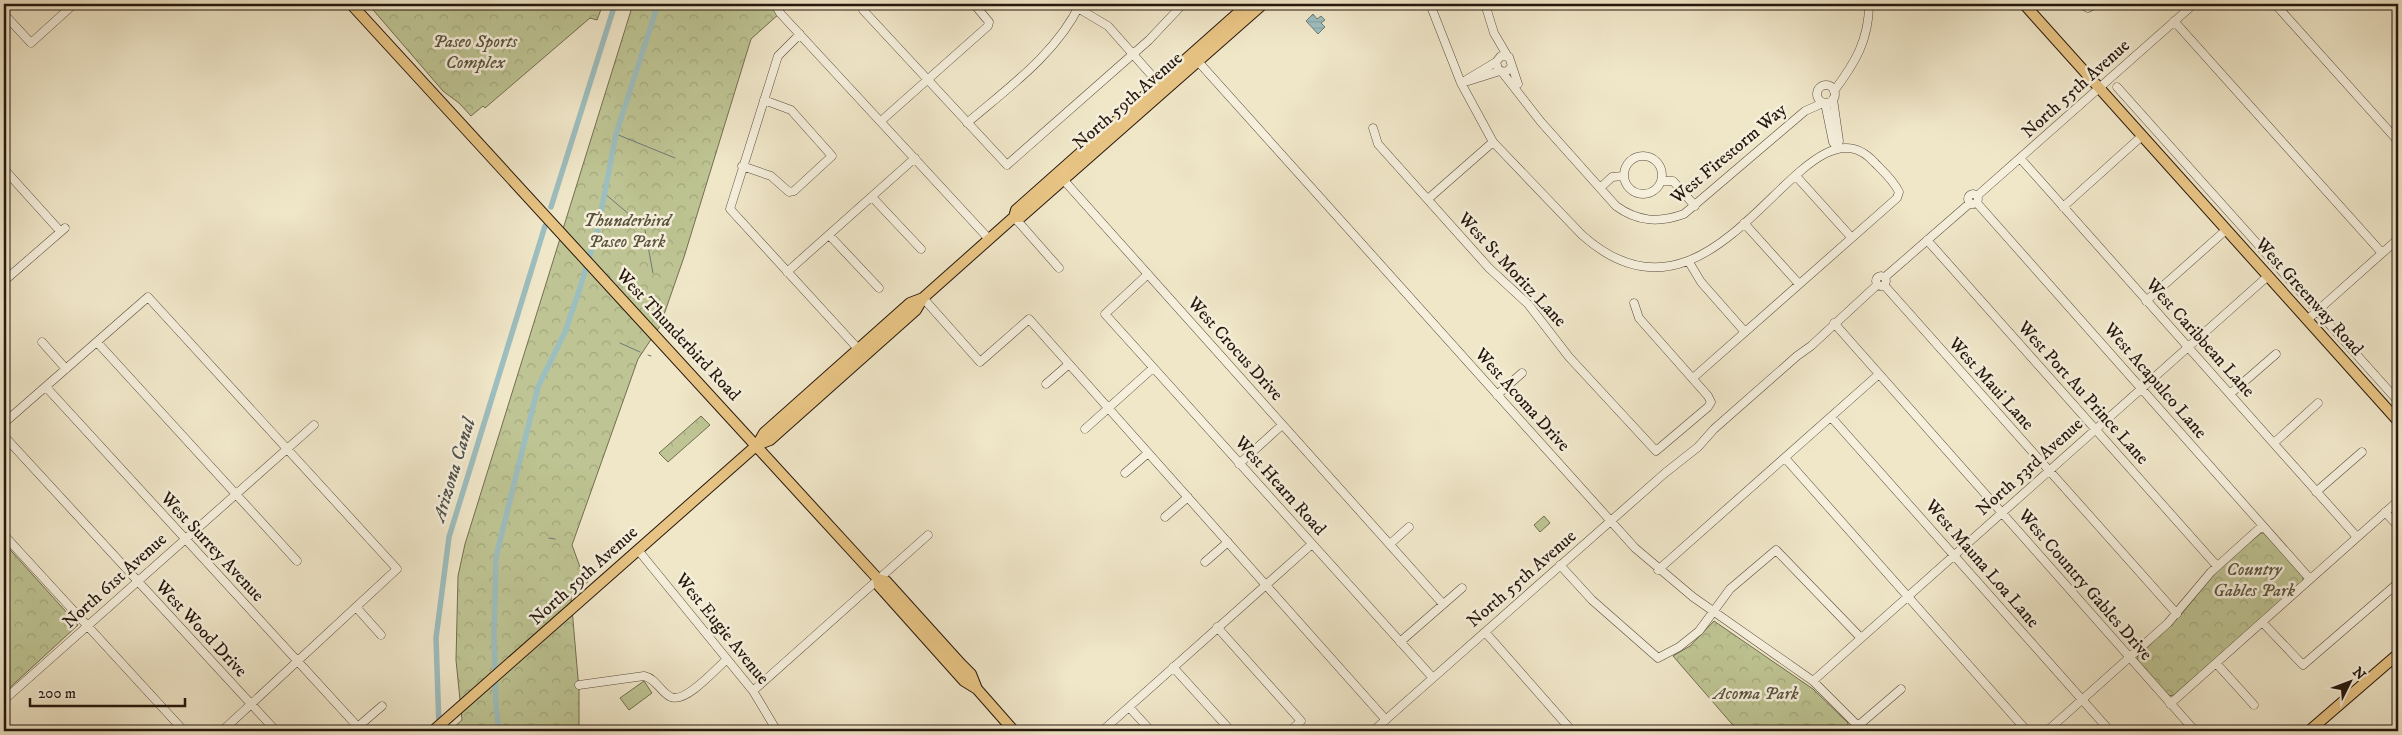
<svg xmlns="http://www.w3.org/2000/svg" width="2402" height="735" font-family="'IM FELL DW Pica',serif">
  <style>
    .green { fill: #bec493; stroke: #726e50 }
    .park { fill: url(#park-crowns); stroke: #726e50 }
    .water { fill: url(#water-rules); stroke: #6d7b78 }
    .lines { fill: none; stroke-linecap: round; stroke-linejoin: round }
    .stream { stroke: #6d7b78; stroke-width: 1 }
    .canal { stroke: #9dbebf; stroke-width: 5.5 }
    .minor-casing { stroke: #584b3d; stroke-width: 9 }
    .major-casing { stroke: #25170e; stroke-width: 12 }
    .minor { stroke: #f5efdc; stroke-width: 8 }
    .major { stroke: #e8c484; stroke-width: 10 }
    .labels { text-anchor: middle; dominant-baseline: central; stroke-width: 5; stroke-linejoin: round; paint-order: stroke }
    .park-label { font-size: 18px; font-style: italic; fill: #5b543d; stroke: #f5efdc }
    .street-label { font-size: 18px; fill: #25170e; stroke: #f5efdc }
    .water-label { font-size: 19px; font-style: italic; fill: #4f514c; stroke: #f5efdc }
  </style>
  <defs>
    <pattern id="park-crowns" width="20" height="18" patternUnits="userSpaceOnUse" patternTransform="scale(1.25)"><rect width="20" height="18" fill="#bec493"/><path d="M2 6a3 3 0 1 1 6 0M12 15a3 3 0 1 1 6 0" fill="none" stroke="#a3a87e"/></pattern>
    <pattern id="water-rules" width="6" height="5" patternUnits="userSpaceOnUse" patternTransform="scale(1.25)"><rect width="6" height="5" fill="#9dbebf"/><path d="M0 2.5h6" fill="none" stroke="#87a3a3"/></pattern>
  </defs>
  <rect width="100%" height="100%" fill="#f0e7c9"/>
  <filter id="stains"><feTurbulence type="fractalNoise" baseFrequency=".004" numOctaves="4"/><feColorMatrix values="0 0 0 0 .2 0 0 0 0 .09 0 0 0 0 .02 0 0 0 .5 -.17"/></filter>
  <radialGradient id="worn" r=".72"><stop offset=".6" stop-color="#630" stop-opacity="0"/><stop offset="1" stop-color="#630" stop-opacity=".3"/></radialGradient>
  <!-- green -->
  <path class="green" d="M 1544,516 L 1550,523 L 1540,532 L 1534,525 Z
    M 644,681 L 652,693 L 629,710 L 620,698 Z"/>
  <!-- park -->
  <path class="park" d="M 368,4 L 603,4 L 597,20 L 590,18 L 485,108 L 483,106 L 471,116 L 459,103 L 443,91 Z
    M 633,4 L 775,4 L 780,13 L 751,39 L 684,257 L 660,326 L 638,359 L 572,545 L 580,567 L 591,579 L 571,597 L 579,690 L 579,731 L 454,731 L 453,728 L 462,720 L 456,660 L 458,576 L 465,544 Z
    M 701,416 L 710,425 L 668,462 L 659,453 Z
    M 2261,533 L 2265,533 L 2303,576 L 2303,581 L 2174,695 L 2169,696 L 2138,662 L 2137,657 L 2179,617 L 2217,570 Z
    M 4,543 L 78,625 L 4,693 Z
    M 1714,621 L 1813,689 L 1848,723 L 1848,727 L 1843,731 L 1738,731 L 1673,656 L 1690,646 Z"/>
  <!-- water -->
  <path class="water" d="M 1313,14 L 1317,19 L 1321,16 L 1325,20 L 1321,23 L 1325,27 L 1318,34 L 1306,21 Z"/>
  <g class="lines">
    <!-- stream -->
    <path class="stream" d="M 616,134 L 675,158
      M 604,193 L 643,226
      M 645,230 L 653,273
      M 620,343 L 640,352
      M 648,355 L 651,356
      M 549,538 L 555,539"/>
    <!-- canal -->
    <path class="canal" d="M 551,207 L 615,4
      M 439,727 L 436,638 L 449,537 L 545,226
      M 499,731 L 496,706 L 494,635 L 496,557 L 538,387 L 565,332 L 579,291 L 598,228 L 616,134 L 658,4"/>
    <!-- minor casing -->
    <g class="minor-casing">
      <path id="minor" d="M 775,4 L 780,13 L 989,239
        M 864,4 L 863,10 L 1007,165 L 1149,40 L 1183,4
        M 1071,4 L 1108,26 L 1162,87
        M 1430,4 L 1461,83 L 1493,142 L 1582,235 C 1721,359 1803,82 1875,163 C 1884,172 1894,181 1899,192 L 1897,198 L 1693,378
        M 1485,4 L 1494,33 L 1508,57
        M 2081,4 L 2088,8 L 2096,4
        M 2275,4 L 2398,141
        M 4,14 L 31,43 L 74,4
        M 2174,21 L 2382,253
        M 800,34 L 778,56 L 730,209 L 861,352
        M 1194,57 L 1635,548 L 1693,597 L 1813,681 L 1863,731
        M 1511,67 C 1508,72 1503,73 1498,69 L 1496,62 L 1501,56 L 1509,57 L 1518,84
        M 1502,72 L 1541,122 L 1616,206 C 1638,222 1659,223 1684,214 L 1805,111 L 1823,103
        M 1461,83 L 1496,62
        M 1462,83 L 1500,71
        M1817 94a9 9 0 1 1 18 0a9 9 0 1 1-18 0Z
        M 2117,87 L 2398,401
        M 1834,91 C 1855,63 1869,40 1869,4
        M 1833,99 L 1839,141 L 1837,148
        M 1825,103 L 1833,142 L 1837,148
        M 881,121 L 988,26 L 989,22 L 974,4
        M 967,123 C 1008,88 1057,53 1080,4
        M 1373,128 L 1378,144 L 1489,268 L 1528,304 L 1569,357 L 1656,451 L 1708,407 L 1711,402 L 1708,396 L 1639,318 L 1634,303
        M1624 175a19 19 0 1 1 38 0a19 19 0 1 1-38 0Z
        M 2020,158 L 2357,537
        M 742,166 L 771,176 L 789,192 L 794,191 L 832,156 L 791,110 L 764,100
        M 4,169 L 60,231
        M 1060,176 L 1443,604
        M 1796,176 L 1851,237
        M 1661,181 L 1673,181 L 1695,206
        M 1600,188 L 1612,177 L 1623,176
        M1968 199a5 5 0 1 1 10 0a5 5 0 1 1-10 0Z
        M 1977,196 L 2194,4
        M 872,197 L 921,249
        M 1428,199 L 1493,142
        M 1977,203 L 2310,579
        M 2063,207 L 2142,136
        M 1014,217 L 1059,268
        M 1744,223 L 1799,284
        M 829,235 L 879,288
        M 1927,240 L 2217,566
        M 1689,262 L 1701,282 L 1745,332
        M 787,272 L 915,158
        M 1148,274 L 1105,314 L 1433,678
        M1876 281a5 5 0 1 1 10 0a5 5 0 1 1-10 0Z
        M 1885,277 L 1970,203
        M 4,281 L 65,228
        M 1884,285 L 2177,614
        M 923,298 L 980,362 L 1029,319 L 1386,720
        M 2146,301 L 2226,230
        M 2307,320 L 2398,239
        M 1834,323 L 2195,731
        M 42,342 L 66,369
        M 97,342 L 297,561
        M 1046,384 L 1069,364
        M 46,387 L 358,727
        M 2230,394 L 2276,354
        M 1497,395 L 1522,373
        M 1831,417 L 2110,731
        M 4,423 L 148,297 L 397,569 L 222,731
        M 1085,429 L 1153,368
        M 4,436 L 276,731
        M 2274,443 L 2318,403
        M 1785,458 L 2027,731
        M 1239,464 L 1282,425
        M 1125,473 L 1148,453
        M 2316,492 L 2362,452
        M 2385,512 L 2398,526
        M 1165,517 L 1188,497
        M 4,535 L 184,731
        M 1390,544 L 1409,527
        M 638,550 L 753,691 L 777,731
        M 1205,562 L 1228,542
        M 1560,565 L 1592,600 L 1658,658 L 1679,647 L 1699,631 L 1730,589 L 1776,550 L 1861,638
        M 1658,570 L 1879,374
        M 356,607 L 381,635
        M 2262,622 L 2303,665 L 2398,583
        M 1217,627 L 1301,721 L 1290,731
        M 1485,632 L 1572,731
        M 1400,642 L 1462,588
        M 2216,663 L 2254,705
        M 1173,667 L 1231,731
        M 1813,681 L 2268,276
        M 579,685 L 644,676 C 657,679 660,692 671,697 C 685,704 717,668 727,659
        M 753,691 L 928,535
        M 4,700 L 314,425
        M 2170,704 L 2398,501
        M 1129,707 L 1151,731
        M 353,731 L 382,706
        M 1102,731 L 1312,544
        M 1373,731 L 1665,473 L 1698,447 L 1714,429 L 1797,356 L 1811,346 L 1877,285
        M 1852,731 L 1901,689
        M 2047,731 L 2168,623 L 2211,572 L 2262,526"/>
    </g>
    <!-- major casing -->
    <g class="major-casing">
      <path id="major" d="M 351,4 L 878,579 L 879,586 L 964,681 L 977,689
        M 2024,4 L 2398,421
        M 1014,217 L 1021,217 L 1263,4
        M 757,445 L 770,440 L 916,310 L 923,298 L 1014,217 L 1016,210 L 1248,4
        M 878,579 L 886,581 L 961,664 L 971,674 L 977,689 L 1014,731
        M 433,731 L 757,445 L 764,433 L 910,303 L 923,298
        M 2309,731 L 2398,654"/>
    </g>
    <!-- minor -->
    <use href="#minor" class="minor"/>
    <!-- major -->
    <use href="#major" class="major"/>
  </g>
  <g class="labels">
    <!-- park labels -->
    <g class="park-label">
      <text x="475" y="42">Paseo Sports<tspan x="475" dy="21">Complex</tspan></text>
      <text x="627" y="221">Thunderbird<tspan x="627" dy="21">Paseo Park</tspan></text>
      <text x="2254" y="570">Country<tspan x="2254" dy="21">Gables Park</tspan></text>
      <text x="1756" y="694">Acoma Park</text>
    </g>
    <!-- street labels -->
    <g class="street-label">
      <text transform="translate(2076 89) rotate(-42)">North 55th Avenue</text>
      <text transform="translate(1128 101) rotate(-41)">North 59th Avenue</text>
      <text transform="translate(1729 154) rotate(-40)">West Firestorm Way</text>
      <text transform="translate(1512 270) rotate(47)">West St Moritz Lane</text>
      <text transform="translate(2309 297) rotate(48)">West Greenway Road</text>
      <text transform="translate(678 335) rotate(47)">West Thunderbird Road</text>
      <text transform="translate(2200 338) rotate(48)">West Caribbean Lane</text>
      <text transform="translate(1235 349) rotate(48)">West Crocus Drive</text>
      <text transform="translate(2155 381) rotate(49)">West Acapulco Lane</text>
      <text transform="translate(1991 384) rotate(48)">West Maui Lane</text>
      <text transform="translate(2083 393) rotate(48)">West Port Au Prince Lane</text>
      <text transform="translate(1522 400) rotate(48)">West Acoma Drive</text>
      <text transform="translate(2030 467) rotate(-42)">North 53rd Avenue</text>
      <text transform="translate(1280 486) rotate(48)">West Hearn Road</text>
      <text transform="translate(212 547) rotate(47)">West Surrey Avenue</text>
      <text transform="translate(1982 564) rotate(49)">West Mauna Loa Lane</text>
      <text transform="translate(584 576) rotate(-42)">North 59th Avenue</text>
      <text transform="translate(1522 579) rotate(-41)">North 55th Avenue</text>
      <text transform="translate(115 581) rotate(-42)">North 61st Avenue</text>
      <text transform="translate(2085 585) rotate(49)">West Country Gables Drive</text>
      <text transform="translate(201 629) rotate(47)">West Wood Drive</text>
      <text transform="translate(722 629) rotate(51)">West Eugie Avenue</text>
    </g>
    <!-- water labels -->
    <g class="water-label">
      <text transform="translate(454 470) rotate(-73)">Arizona Canal</text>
    </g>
  </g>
  <!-- margin -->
  <rect width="2402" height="735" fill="none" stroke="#f0e7c9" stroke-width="20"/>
  <rect x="5" y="5" width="2392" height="725" fill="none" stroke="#25170e" stroke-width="2.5"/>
  <rect x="10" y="10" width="2382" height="715" fill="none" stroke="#25170e"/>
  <!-- north arrow -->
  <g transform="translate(2350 682) rotate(48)" stroke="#f5efdc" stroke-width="4" paint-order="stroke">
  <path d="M0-4L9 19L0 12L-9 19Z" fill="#25170e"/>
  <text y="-8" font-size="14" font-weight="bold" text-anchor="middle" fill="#25170e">N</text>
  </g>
  <!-- scale -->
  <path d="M30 698v8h155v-8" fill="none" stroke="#25170e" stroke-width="2.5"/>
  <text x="38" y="698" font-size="15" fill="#25170e" stroke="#f5efdc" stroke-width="4" paint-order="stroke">200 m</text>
  <rect width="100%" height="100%" filter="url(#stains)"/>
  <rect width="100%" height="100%" fill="url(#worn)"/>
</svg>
